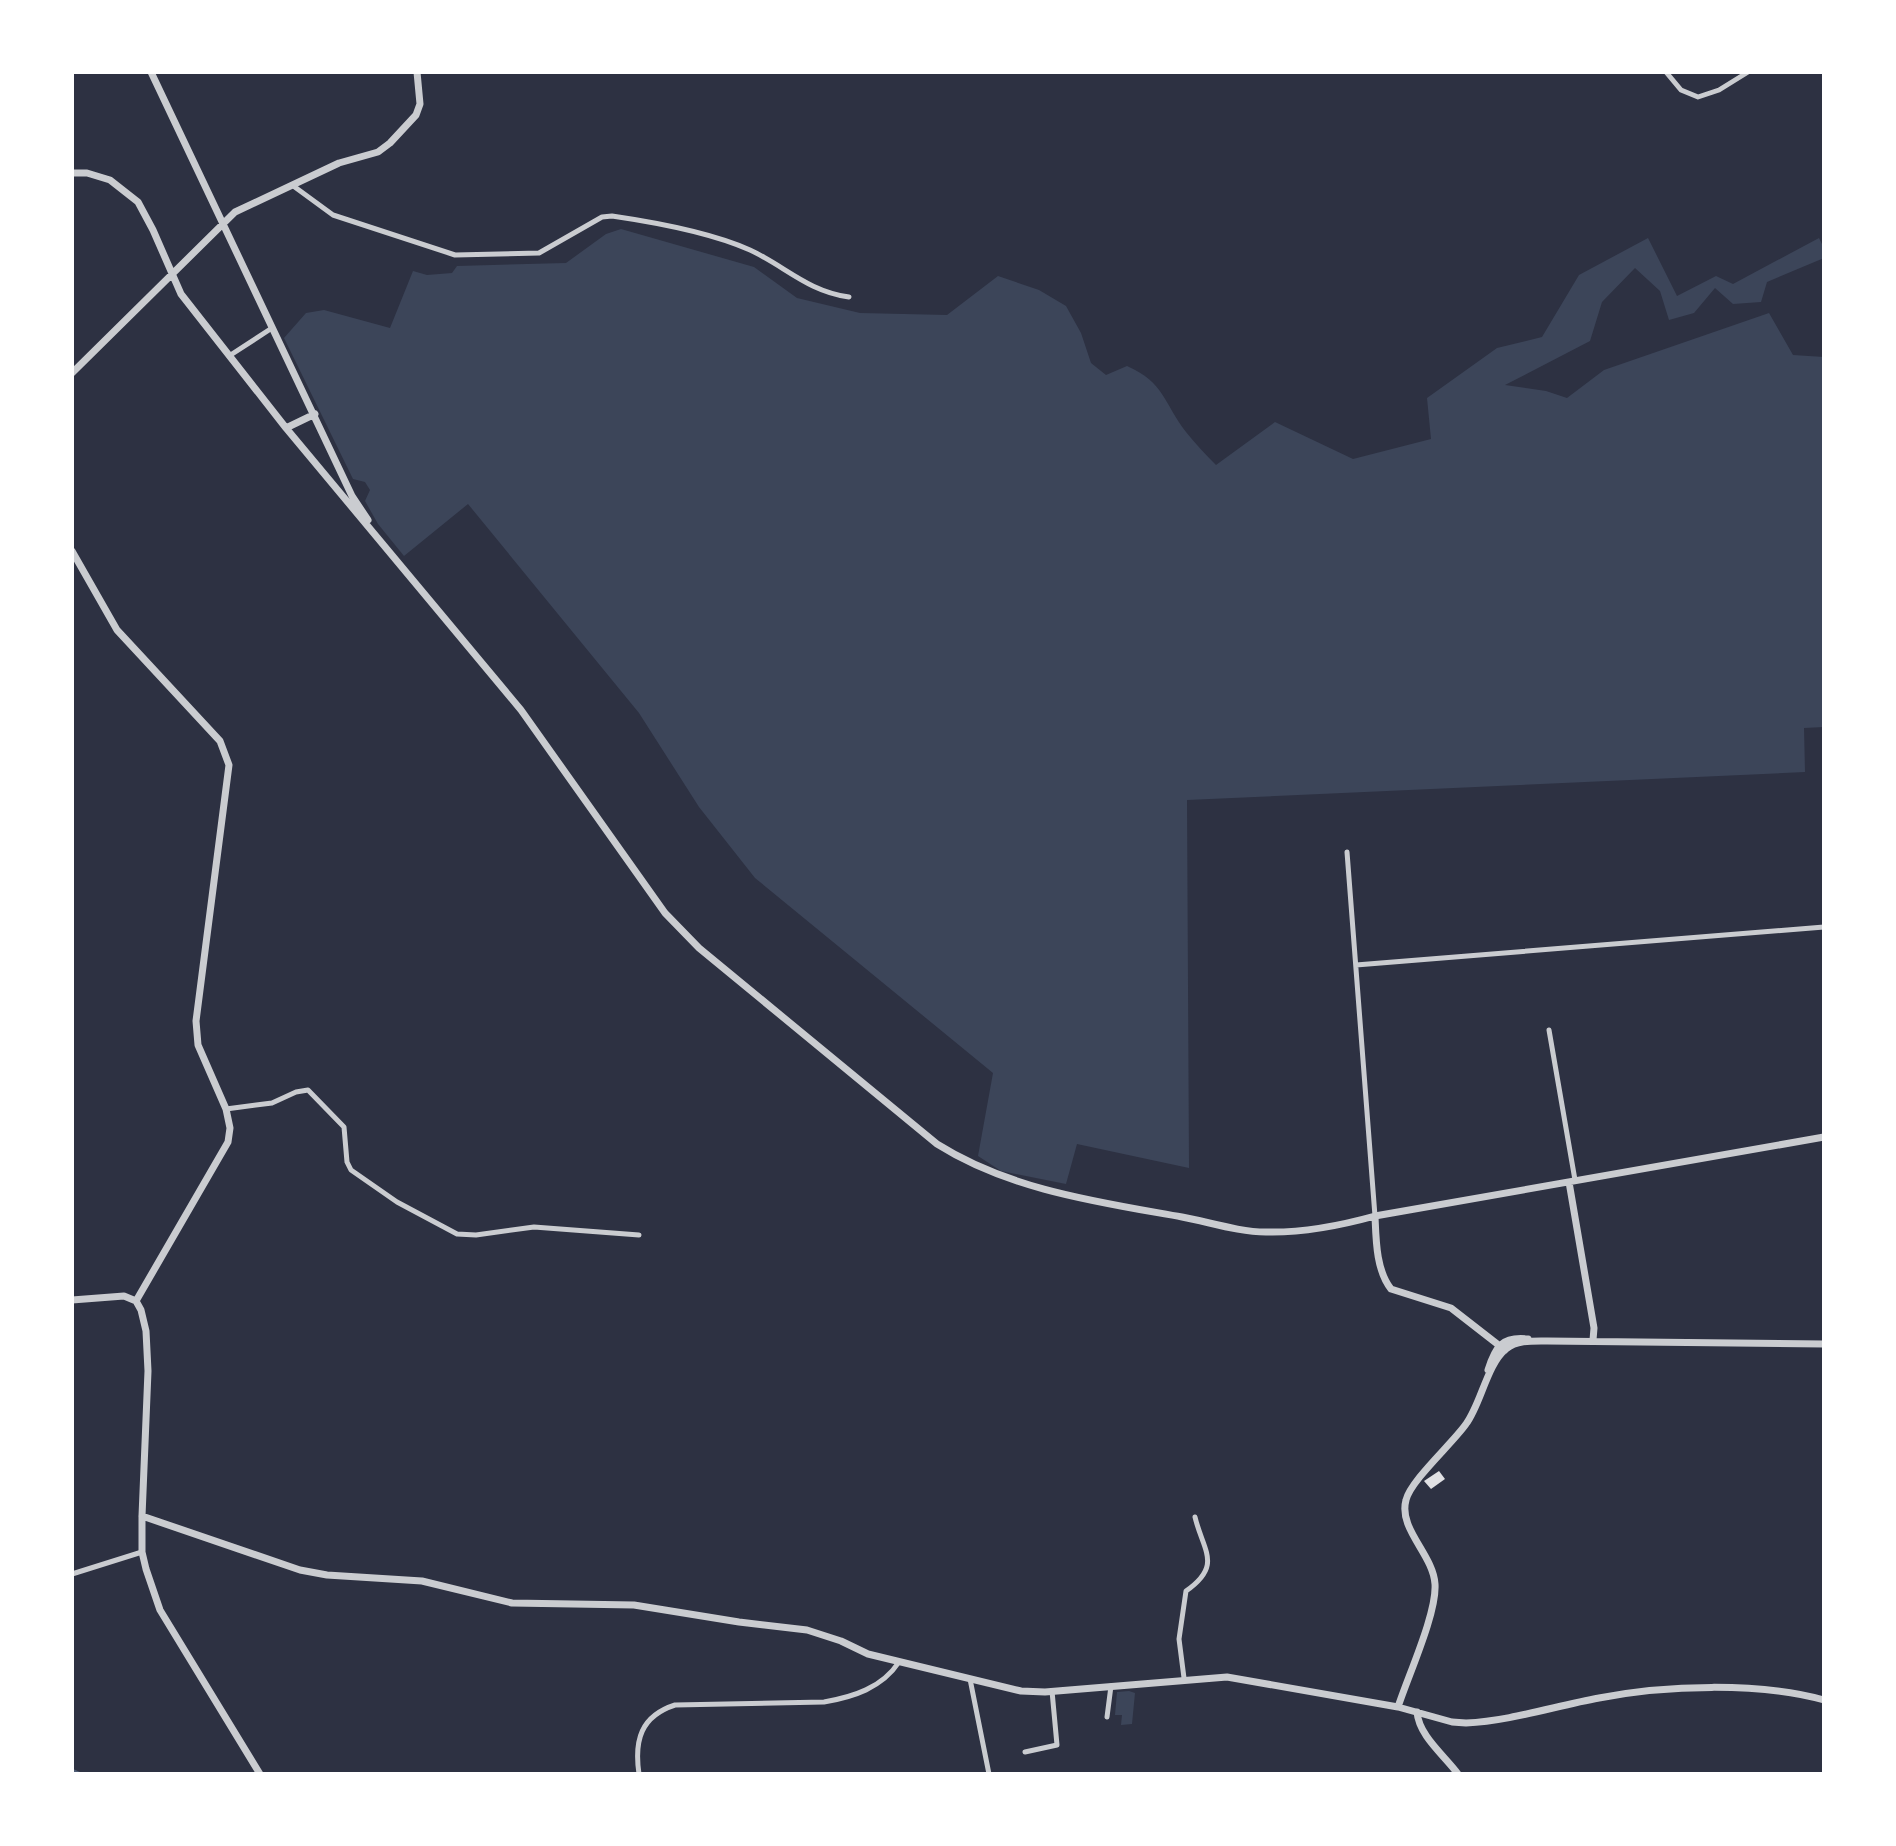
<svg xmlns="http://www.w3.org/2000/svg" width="1896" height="1846" font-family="Bitter,serif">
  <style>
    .green { fill: #3c4559 }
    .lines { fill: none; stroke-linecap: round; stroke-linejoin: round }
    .stream { stroke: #4f5d75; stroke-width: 3 }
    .building { fill: #e0e0e3 }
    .minor { stroke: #caccd0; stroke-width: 5 }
    .tertiary { stroke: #caccd0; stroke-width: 7 }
  </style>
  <rect width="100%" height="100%" fill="#2d3142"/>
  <!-- green -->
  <path class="green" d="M 621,229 L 754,267 L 797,298 L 860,313 L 947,315 L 998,276 L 1039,290 L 1066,306 L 1081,333 L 1091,363 L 1106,375 L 1127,366 C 1165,383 1163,402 1186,432 C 1195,443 1206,455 1216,465 L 1275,422 L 1353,459 L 1431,439 L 1427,398 L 1497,348 L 1542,337 L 1579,275 L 1648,238 L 1677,296 L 1716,276 L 1733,284 L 1819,238 L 1824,248 L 1824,258 L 1767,282 L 1761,302 L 1733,304 L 1715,288 L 1694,313 L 1669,320 L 1660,291 L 1635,268 L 1602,302 L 1590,341 L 1505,385 L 1546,391 L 1567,398 L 1604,370 L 1769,313 L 1793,355 L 1824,357 L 1824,727 L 1804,728 L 1805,772 L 1187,800 L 1189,1168 L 1077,1144 L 1066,1184 L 1001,1171 L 978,1156 L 993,1073 L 755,878 L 699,807 L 639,713 L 468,504 L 404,556 L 378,524 L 365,501 L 370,490 L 365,482 L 353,479 L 284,338 L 306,313 L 324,310 L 390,328 L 413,271 L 427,275 L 452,273 L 457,266 L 566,263 L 606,234 Z
    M 1129,1691 L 1135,1693 L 1132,1724 L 1121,1725 L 1122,1715 L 1115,1715 L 1117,1692 Z"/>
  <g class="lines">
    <!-- stream -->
    <path class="stream" d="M 72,1770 L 81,1774"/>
  </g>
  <!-- building -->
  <path class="building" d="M 1439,1471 L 1445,1479 L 1431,1489 L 1424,1481 Z"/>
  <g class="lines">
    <!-- minor -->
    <path class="minor" d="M 1666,72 L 1681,90 L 1698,97 L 1719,90 L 1748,72
      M 292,185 L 333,215 L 455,255 L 539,253 L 602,217 L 612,216 C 653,222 712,233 750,250 C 785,266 807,291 849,297
      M 229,356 L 272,328
      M 1347,852 L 1375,1216
      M 1356,965 L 1824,927
      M 1549,1030 L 1575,1180
      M 226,1109 L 272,1103 L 296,1092 L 308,1090 L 344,1127 L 347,1162 L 351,1170 L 397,1202 L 457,1234 L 476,1235 L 534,1227 L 639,1235
      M 72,1574 L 142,1552
      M 1184,1678 L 1179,1639 L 1186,1591 C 1223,1565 1203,1551 1195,1517
      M 970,1679 L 989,1774
      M 1107,1717 L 1111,1686
      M 1025,1752 L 1057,1745 L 1052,1691
      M 639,1774 C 634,1740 641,1716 675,1705 L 824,1702 C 853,1697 882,1688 899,1662"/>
    <!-- tertiary -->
    <path class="tertiary" d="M 151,72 L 352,496 L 368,520
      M 72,173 L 87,173 L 110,180 L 138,202 L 153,230 L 181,294 L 286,428 L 521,710 L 665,913 L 699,948 L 937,1144 C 1010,1190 1098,1202 1182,1217 C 1209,1222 1239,1232 1266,1232 C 1304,1233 1339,1226 1375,1216 L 1824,1137
      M 72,373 L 235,212 L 339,163 L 378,152 L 390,143 L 416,115 L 420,104 L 417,72
      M 286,428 L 315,414
      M 72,551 L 117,630 L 220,741 L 229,765 L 196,1021 L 198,1045 L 226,1109 L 230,1128 L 228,1142 L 136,1301
      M 1569,1182 L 1594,1328 L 1593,1340
      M 1375,1216 C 1376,1239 1376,1270 1391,1289 L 1451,1308 L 1505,1350
      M 72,1300 L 124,1296 L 136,1301 L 141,1310 L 146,1331 L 148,1371 L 142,1516 L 142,1552 L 146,1569 L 160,1610 L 260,1774
      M 1488,1370 C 1495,1347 1502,1336 1528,1339
      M 142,1516 L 300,1570 L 327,1575 L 422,1581 L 512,1603 L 634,1605 L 739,1622 L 807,1630 L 841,1641 L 868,1654 L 1021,1691 L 1045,1692 L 1227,1677 L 1398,1707 L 1452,1722 L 1466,1723 C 1510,1721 1555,1706 1599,1698 C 1663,1685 1761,1682 1824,1700
      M 1398,1707 C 1408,1676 1437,1613 1435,1584 C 1433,1554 1398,1529 1406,1500 C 1411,1480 1452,1444 1466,1424 C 1481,1404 1487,1364 1506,1349 C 1517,1340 1533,1341 1547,1341 L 1824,1344
      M 1417,1712 C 1419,1736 1444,1755 1458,1774"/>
  </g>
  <!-- border -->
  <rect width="1896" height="1846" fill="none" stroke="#ffffff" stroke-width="148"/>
</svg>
